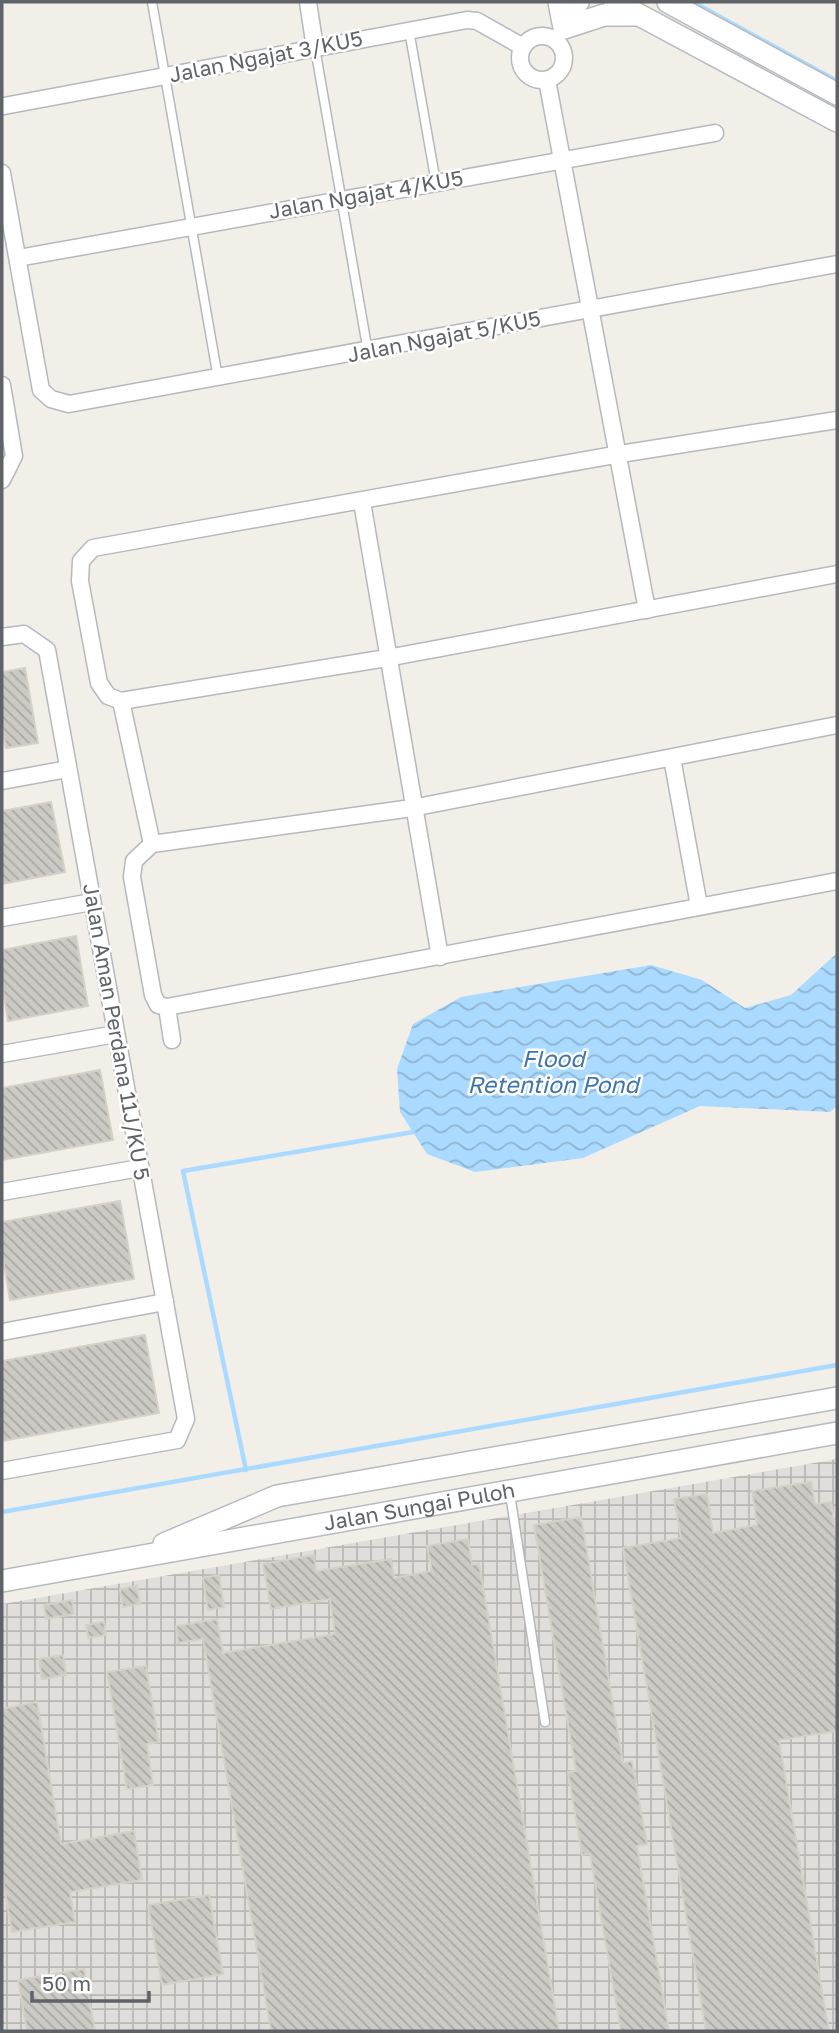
<svg xmlns="http://www.w3.org/2000/svg" width="839" height="2033" viewBox="0 0 839 2033" font-family="'Golos Text',sans-serif">
  <style>
    .industrial { fill: url(#industrial-grid) }
    .water { fill: url(#water-waves) }
    .lines { fill: none; stroke-linecap: round; stroke-linejoin: round }
    .stream { stroke: #aadaff; stroke-width: 4.5 }
    .building { fill: url(#building-back-hatch); stroke: #d6d1c6; stroke-width: 2 }
    .lane-casing { stroke: #b5b8bc; stroke-width: 11 }
    .street-casing { stroke: #b5b8bc; stroke-width: 19 }
    .secondary-casing { stroke: #b6babf; stroke-width: 24 }
    .lane { stroke: #fff; stroke-width: 8 }
    .street { stroke: #fff; stroke-width: 16 }
    .secondary { stroke: #fff; stroke-width: 21 }
    .labels { text-anchor: middle; stroke-width: 5; stroke-linejoin: round; paint-order: stroke }
    .street-label { font-size: 21px; fill: #5f6368; stroke: #fff }
    .water-label { font-size: 23px; font-style: italic; fill: #4174aa; stroke: #fff }
  </style>
  <defs>
    <pattern id="industrial-grid" width="8" height="8" patternUnits="userSpaceOnUse" patternTransform="scale(1.75)"><rect width="8" height="8" fill="#e0deda"/><path d="M0 4h8M4 0v8" fill="none" stroke="#b9b8b5"/></pattern>
    <pattern id="water-waves" width="16" height="10" patternUnits="userSpaceOnUse" patternTransform="scale(1.75)"><rect width="16" height="10" fill="#aadaff"/><path d="M0 5q4-4 8 0t8 0" fill="none" stroke="#8eb4d2"/></pattern>
    <pattern id="building-back-hatch" width="6" height="6" patternUnits="userSpaceOnUse" patternTransform="scale(1.75)"><rect width="6" height="6" fill="#cccac5"/><path d="M-1 5l2 2M0 0l6 6M5-1l2 2" fill="none" stroke="#a9a8a4"/></pattern>
  </defs>
  <rect width="100%" height="100%" fill="#f1efe8"/>
  <path class="industrial" d="M837 1459V2031H2V1604Z"/>
  <path class="water" d="M837 953V1106L830 1112 700 1106 583 1158 475 1172 427 1154 400 1112 397 1069 413 1024 461 997 651 965 702 980 745 1008 791 995Z"/>
  <g class="lines">
    <g class="stream">
      <path d="M693 2 837 81"/>
      <path d="M246 1470 183 1171 413 1132"/>
      <path d="M2 1512 837 1365"/>
    </g>
  </g>
  <g class="building">
    <path d="M25 668 38 743 6 748 2 724V672Z"/>
    <path d="M51 802 65 872 2 884V811Z"/>
    <path d="M76 936 88 1006 8 1021 2 983V950Z"/>
    <path d="M100 1070 113 1140 2 1160V1088Z"/>
    <path d="M120 1201 134 1279 10 1300 2 1253V1222Z"/>
    <path d="M145 1335 159 1413 2 1441V1361Z"/>
    <path d="M811 1482 815 1504 831 1502 837 1540V1731L779 1740 829 2031H706L623 1548 681 1538 674 1499 707 1494 713 1533 757 1525 752 1491Z"/>
    <path d="M581 1517 623 1763 632 1761 647 1844 637 1846 669 2031H621L590 1854 582 1855 568 1772 576 1771 534 1525Z"/>
    <path d="M468 1539 472 1565 479 1563 559 2031H271L203 1639 178 1643 176 1626 217 1619 223 1653 335 1634 330 1599 271 1609 263 1564 314 1555 316 1571 391 1559 394 1578 432 1571 427 1546Z"/>
    <path d="M219 1575 224 1607 208 1610 203 1578Z"/>
    <path d="M137 1586 140 1604 123 1607 120 1589Z"/>
    <path d="M72 1600 74 1614 46 1619 44 1605Z"/>
    <path d="M104 1622 106 1635 88 1638 86 1625Z"/>
    <path d="M63 1655 66 1675 42 1679 39 1659Z"/>
    <path d="M146 1666 159 1742 147 1744 153 1785 127 1789 107 1672Z"/>
    <path d="M37 1702 61 1844 134 1831 142 1880 70 1892 75 1922 12 1932 2 1875V1709Z"/>
    <path d="M209 1895 223 1974 162 1985 148 1905Z"/>
    <path d="M84 1969 95 2031H27L18 1980Z"/>
  </g>
  <g class="lines">
    <defs>
      <g id="lane">
        <path d="M152 2 218 378"/>
        <path d="M409 30 436 183"/>
        <path d="M315 48 368 352"/>
        <path d="M510 1494 545 1722"/>
      </g>
      <g id="street">
        <path d="M308 2 315 48"/>
        <path d="M563 30 581 2"/>
        <circle cx="542" cy="58" r="22"/>
        <path d="M547 80 647 610"/>
        <path d="M4 106 467 20 477 21 523 47"/>
        <path d="M2 173 41 390 51 399 69 404 837 264"/>
        <path d="M18 258 715 133"/>
        <path d="M2 385 14 456 2 480"/>
        <path d="M837 420 620 454 93 548 81 561 80 581 99 683 108 696 121 701 387 658 837 574"/>
        <path d="M362 502 440 957"/>
        <path d="M2 637 24 634 47 650 186 1419 177 1440 2 1471"/>
        <path d="M121 701 152 844"/>
        <path d="M837 725 412 808 152 844 134 861 132 877 153 995 158 1005 167 1007 837 881"/>
        <path d="M672 758 699 906"/>
        <path d="M2 781 68 769"/>
        <path d="M2 918 92 902"/>
        <path d="M167 1007 172 1040"/>
        <path d="M2 1054 116 1034"/>
        <path d="M2 1192 140 1168"/>
        <path d="M2 1332 165 1302"/>
      </g>
      <g id="secondary">
        <path d="M559 2 564 28 604 15H635"/>
        <path d="M615 2 837 121"/>
        <path d="M668 2 837 94"/>
        <path d="M164 1544 277 1496 837 1398"/>
        <path id="s1" d="M2 1581 837 1433"/>
      </g>
    </defs>
    <use href="#lane" class="lane-casing"/>
    <use href="#street" class="street-casing"/>
    <use href="#secondary" class="secondary-casing"/>
    <use href="#lane" class="lane"/>
    <use href="#street" class="street"/>
    <use href="#secondary" class="secondary"/>
  </g>
  <g class="labels">
    <g class="street-label">
      <text transform="translate(266 57) rotate(-11)" y="7">Jalan Ngajat 3/KU5</text>
      <text transform="translate(366 195) rotate(-10)" y="7">Jalan Ngajat 4/KU5</text>
      <text transform="translate(444 337) rotate(-11)" y="7">Jalan Ngajat 5/KU5</text>
      <text transform="translate(116 1032) rotate(80)" y="7">Jalan Aman Perdana 11J/KU 5</text>
      <text dy="7" stroke="none"><textPath href="#s1" startOffset="424">Jalan Sungai Puloh</textPath></text>
    </g>
    <g class="water-label">
      <text x="553" y="1067">Flood<tspan x="553" dy="26">Retention Pond</tspan></text>
    </g>
  </g>
  <rect width="839" height="2033" fill="none" stroke="#5f6368" stroke-width="7"/>
  <path d="M32 1991v10h117v-10" fill="none" stroke="#5f6368" stroke-width="3.5"/>
  <text x="42" y="1991" font-size="21" fill="#5f6368" stroke="#ffffff" stroke-width="5" paint-order="stroke">50 m</text>
</svg>
